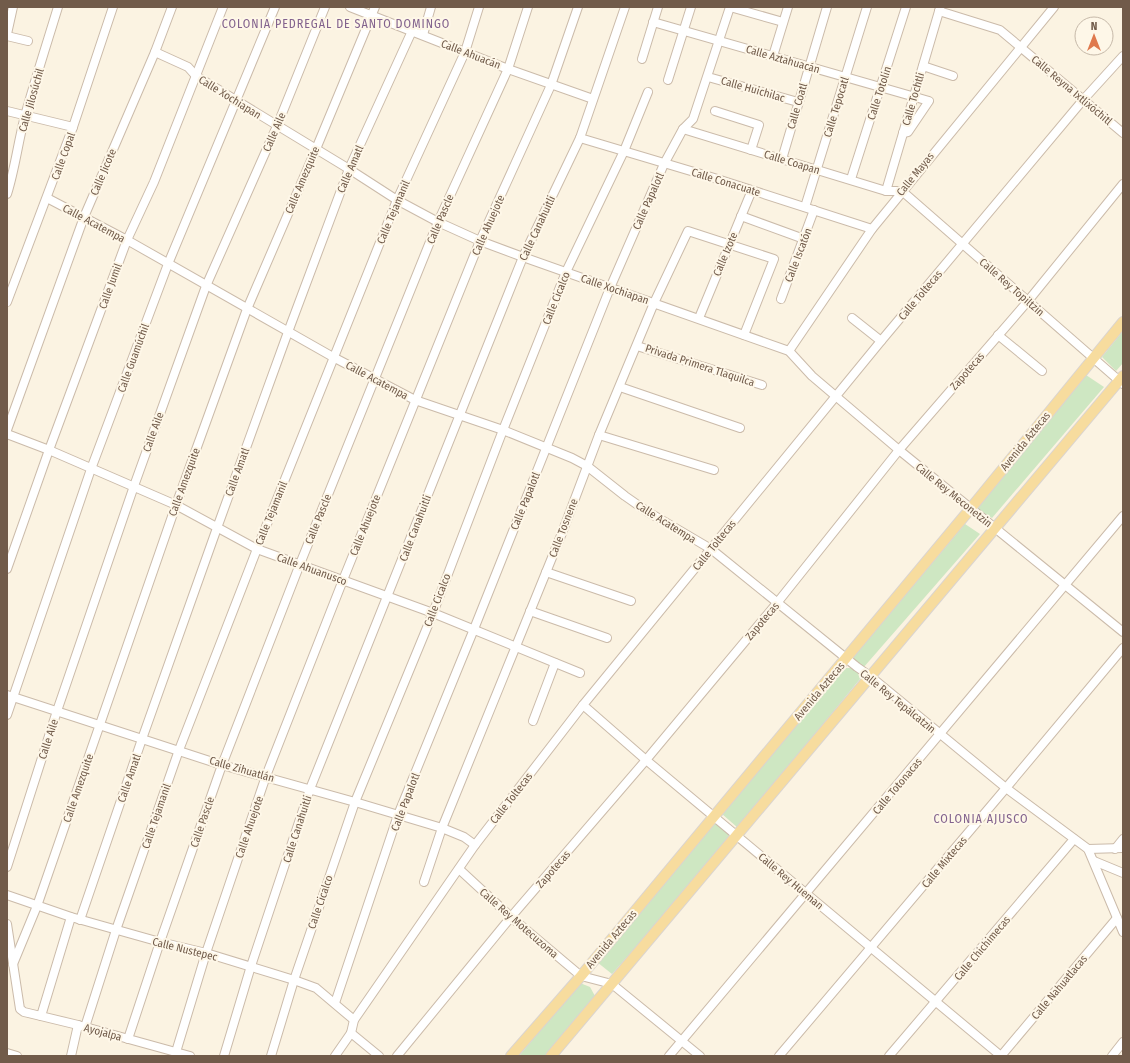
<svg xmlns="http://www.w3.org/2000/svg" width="1130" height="1063" viewBox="0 0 1130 1063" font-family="'Fira Sans Condensed',sans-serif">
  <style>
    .green { fill: #cee7c2 }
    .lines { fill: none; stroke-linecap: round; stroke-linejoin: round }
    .minor-casing { stroke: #cbbbaa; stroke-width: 10 }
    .major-casing { stroke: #dad4d0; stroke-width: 12 }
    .minor { stroke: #fff; stroke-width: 8 }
    .major { stroke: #f7dc9e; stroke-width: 10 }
    .labels { text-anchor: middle; stroke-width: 4; stroke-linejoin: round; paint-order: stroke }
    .street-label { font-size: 11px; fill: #715b4a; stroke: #fef7e8 }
    .neighbourhood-label { font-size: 12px; letter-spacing: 1px; fill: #82628d; stroke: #fef7e8 }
  </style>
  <rect width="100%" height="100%" fill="#fbf3e2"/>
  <g class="green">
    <path d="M1123 331V363L1116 371 1102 357Z"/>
    <path d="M1086 375 1104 387 992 518 977 509Z"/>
    <path d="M965 524 980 534 863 668 850 661Z"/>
    <path d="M845 668H856L860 679 738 828 722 814Z"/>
    <path d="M716 821 733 836 612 974 597 962Z"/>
    <path d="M580 983 590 987 595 996 545 1056H519Z"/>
  </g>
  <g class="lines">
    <defs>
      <g id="minor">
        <path d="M350 7 508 69 593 99"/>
        <path d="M730 7 783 22"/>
        <path d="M939 11 1000 30 1123 133"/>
        <path d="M653 22 929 101 908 132 903 133"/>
        <path d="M7 34 13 7"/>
        <path d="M423 35 431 7"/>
        <path d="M7 36 28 41"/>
        <path d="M155 52 188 67 196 76 349 169 397 200 438 222 480 241 523 257 789 351 812 376 899 450 1123 632"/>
        <path d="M773 56 788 7"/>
        <path d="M642 59 658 7"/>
        <path d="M923 66 953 76"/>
        <path d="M708 77 798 102"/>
        <path d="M668 80 691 7"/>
        <path d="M7 111 73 127"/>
        <path d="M715 111 759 125 751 150"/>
        <path d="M683 129 886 191H902L1123 384"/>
        <path d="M580 138 711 177 872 229"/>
        <path d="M782 159 827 7"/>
        <path d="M851 179 906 7"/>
        <path d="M886 191 940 8"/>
        <path d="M7 194C15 169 18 142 25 116 35 80 47 43 58 7"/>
        <path d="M47 198 127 240 333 357 415 400 503 430 572 458 587 466 625 496 648 512 711 549 857 667 870 676 1006 788 1088 849 1123 932"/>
        <path d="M805 207 867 7"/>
        <path d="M741 216 804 239"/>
        <path d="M781 299 814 210"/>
        <path d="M7 302 73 127 113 7"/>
        <path d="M699 318 752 190"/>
        <path d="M852 318 881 341"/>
        <path d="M998 335 1042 371"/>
        <path d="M637 346 762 385"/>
        <path d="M789 351 872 229 1054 7"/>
        <path d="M620 387 740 428"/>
        <path d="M7 430 84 217 155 52 172 7"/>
        <path d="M7 434 49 450 176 505 257 549 433 613 580 673"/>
        <path d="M599 435 714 470"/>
        <path d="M7 569 49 450 127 240 154 182 223 7"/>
        <path d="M546 572 631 601"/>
        <path d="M530 611 607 638"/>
        <path d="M7 695 222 765 355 802 442 828 464 837 475 845"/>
        <path d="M583 705 646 760 1001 1056"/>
        <path d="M7 715 91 469 168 264 275 7"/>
        <path d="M533 721 555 663"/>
        <path d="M1088 849 1123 848"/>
        <path d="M1115 849 1123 839"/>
        <path d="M1094 861 1123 873"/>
        <path d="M7 867 57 711 134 486 206 286 277 126 325 7"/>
        <path d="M459 869 511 917 581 976 612 984 700 1056"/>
        <path d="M424 882 442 828 562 533 599 435 654 303 688 231 774 259 744 335"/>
        <path d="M7 895 71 917 160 942 206 953 294 980 316 988 354 1020"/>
        <path d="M80 920 142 739 217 528 288 332 349 169 412 31"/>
        <path d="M7 924 20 1009 24 1012 78 1025 190 1056"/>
        <path d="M13 964 37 906 176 505 247 309 316 149 375 7"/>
        <path d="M335 1003 398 815 474 629 610 288 664 164 683 129 693 119 730 7"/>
        <path d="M41 1016 71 917"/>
        <path d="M85 1027 116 930 179 750 257 549 397 200 465 52 479 7"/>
        <path d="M351 1033 379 1056"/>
        <path d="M128 1039 160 942 222 765 300 564 438 222 508 69 528 7"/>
        <path d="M176 1052 206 953 266 776 343 580 480 241 551 85 578 7"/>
        <path d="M7 1053 17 1056"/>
        <path d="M71 1056 78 1025"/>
        <path d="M224 1056 251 966 310 789 523 257 580 138 625 7"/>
        <path d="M271 1056 294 980 355 802 433 613 503 430 566 272 624 151 648 92"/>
        <path d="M335 1056 351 1033 354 1020 475 845 583 705 881 341 1083 100 1123 56"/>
        <path d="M397 1056 511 917 646 760 777 603 899 450 1028 301 1123 184"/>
        <path d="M669 1056 1123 516"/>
        <path d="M779 1056 1006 788 1123 648"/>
        <path d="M889 1056 1074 839"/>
        <path d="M1001 1056 1117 918"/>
        <path d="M1112 1056 1123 1042"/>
      </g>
      <g id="major">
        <path d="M511 1056 581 976 971 508 1123 322"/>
        <path d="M551 1056 1123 376"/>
      </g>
    </defs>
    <use href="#minor" class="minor-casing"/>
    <use href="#major" class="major-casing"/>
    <use href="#minor" class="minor"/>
    <use href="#major" class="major"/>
  </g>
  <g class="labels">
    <g class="street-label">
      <text transform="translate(471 54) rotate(21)" y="4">Calle Ahuacán</text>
      <text transform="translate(783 59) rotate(16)" y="4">Calle Aztahuacán</text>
      <text transform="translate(753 89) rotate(16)" y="4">Calle Huichilac</text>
      <text transform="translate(1072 90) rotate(40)" y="4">Calle Reyna Ixtlixóchitl</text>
      <text transform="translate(879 93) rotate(-72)" y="4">Calle Totolin</text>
      <text transform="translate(230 97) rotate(32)" y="4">Calle Xochiapan</text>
      <text transform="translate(913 99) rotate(-74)" y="4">Calle Tochtli</text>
      <text transform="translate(31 100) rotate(-74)" y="4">Calle Jilosúchil</text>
      <text transform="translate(797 106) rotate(-74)" y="4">Calle Coatl</text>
      <text transform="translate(836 107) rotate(-73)" y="4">Calle Tepocatl</text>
      <text transform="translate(274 132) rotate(-67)" y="4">Calle Aile</text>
      <text transform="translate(63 156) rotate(-70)" y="4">Calle Copal</text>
      <text transform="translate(792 162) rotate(17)" y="4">Calle Coapan</text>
      <text transform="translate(350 169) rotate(-67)" y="4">Calle Amatl</text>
      <text transform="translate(103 172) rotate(-67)" y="4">Calle Jicote</text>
      <text transform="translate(915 174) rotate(-51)" y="4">Calle Mayas</text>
      <text transform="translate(302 180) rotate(-67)" y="4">Calle Amezquite</text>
      <text transform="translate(726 182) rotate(17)" y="4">Calle Conacuate</text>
      <text transform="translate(648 201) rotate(-66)" y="4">Calle Papalotl</text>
      <text transform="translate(393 212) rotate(-67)" y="4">Calle Tejamanil</text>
      <text transform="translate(440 219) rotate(-67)" y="4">Calle Pascle</text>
      <text transform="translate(94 223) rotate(28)" y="4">Calle Acatempa</text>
      <text transform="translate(488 225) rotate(-66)" y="4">Calle Ahuejote</text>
      <text transform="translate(537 228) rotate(-65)" y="4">Calle Canahuitli</text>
      <text transform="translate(725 254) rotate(-67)" y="4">Calle Izote</text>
      <text transform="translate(798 255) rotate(-69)" y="4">Calle Iscatón</text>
      <text transform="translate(110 286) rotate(-70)" y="4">Calle Jumil</text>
      <text transform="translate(1012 287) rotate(41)" y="4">Calle Rey Topiltzin</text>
      <text transform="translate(615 289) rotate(19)" y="4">Calle Xochiapan</text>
      <text transform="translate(920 295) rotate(-50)" y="4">Calle Toltecas</text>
      <text transform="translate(556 298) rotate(-68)" y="4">Calle Cicalco</text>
      <text transform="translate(133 358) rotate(-70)" y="4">Calle Guamúchil</text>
      <text transform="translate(700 365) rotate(18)" y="4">Privada Primera Tlaquilca</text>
      <text transform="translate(967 371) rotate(-49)" y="4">Zapotecas</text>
      <text transform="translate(377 380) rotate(28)" y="4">Calle Acatempa</text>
      <text transform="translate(153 432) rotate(-70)" y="4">Calle Aile</text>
      <text transform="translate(1025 441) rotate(-51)" y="4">Avenida Aztecas</text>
      <text transform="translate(237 472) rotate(-70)" y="4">Calle Amatl</text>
      <text transform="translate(184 482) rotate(-70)" y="4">Calle Amezquite</text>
      <text transform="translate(954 495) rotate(39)" y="4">Calle Rey Meconetzin</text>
      <text transform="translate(525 501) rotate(-68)" y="4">Calle Papalotl</text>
      <text transform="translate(271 513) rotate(-68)" y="4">Calle Tejamanil</text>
      <text transform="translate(318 519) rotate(-68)" y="4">Calle Pascle</text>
      <text transform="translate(666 522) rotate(32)" y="4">Calle Acatempa</text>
      <text transform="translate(365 525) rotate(-68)" y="4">Calle Ahuejote</text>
      <text transform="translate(415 528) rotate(-69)" y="4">Calle Canahuitli</text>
      <text transform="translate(563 528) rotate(-69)" y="4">Calle Tosnene</text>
      <text transform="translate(714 545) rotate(-51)" y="4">Calle Toltecas</text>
      <text transform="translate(312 569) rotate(20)" y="4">Calle Ahuanusco</text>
      <text transform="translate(437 600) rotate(-69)" y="4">Calle Cicalco</text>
      <text transform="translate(762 621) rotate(-50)" y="4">Zapotecas</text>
      <text transform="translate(819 691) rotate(-50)" y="4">Avenida Aztecas</text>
      <text transform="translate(898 701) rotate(39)" y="4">Calle Rey Tepálcatzin</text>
      <text transform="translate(48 739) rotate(-72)" y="4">Calle Aile</text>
      <text transform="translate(242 769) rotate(16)" y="4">Calle Zihuatlán</text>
      <text transform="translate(129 778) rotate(-71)" y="4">Calle Amatl</text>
      <text transform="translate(897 786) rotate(-50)" y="4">Calle Totonacas</text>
      <text transform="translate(78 788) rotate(-71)" y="4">Calle Amezquite</text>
      <text transform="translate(511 798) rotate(-52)" y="4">Calle Toltecas</text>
      <text transform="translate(405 802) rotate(-69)" y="4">Calle Papalotl</text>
      <text transform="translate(156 816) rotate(-71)" y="4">Calle Tejamanil</text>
      <text transform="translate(202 822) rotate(-71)" y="4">Calle Pascle</text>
      <text transform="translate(249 827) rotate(-71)" y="4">Calle Ahuejote</text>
      <text transform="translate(297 829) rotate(-72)" y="4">Calle Canahuitli</text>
      <text transform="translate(944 862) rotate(-50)" y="4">Calle Mixtecas</text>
      <text transform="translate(553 869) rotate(-49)" y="4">Zapotecas</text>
      <text transform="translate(791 881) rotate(40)" y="4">Calle Rey Hueman</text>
      <text transform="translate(320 902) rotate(-71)" y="4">Calle Cicalco</text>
      <text transform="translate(519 923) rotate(41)" y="4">Calle Rey Motecuzoma</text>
      <text transform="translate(611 939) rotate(-50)" y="4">Avenida Aztecas</text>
      <text transform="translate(982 948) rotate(-50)" y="4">Calle Chichimecas</text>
      <text transform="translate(185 949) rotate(14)" y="4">Calle Nustepec</text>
      <text transform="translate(1059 987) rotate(-50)" y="4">Calle Nahuatlacas</text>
      <text transform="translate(103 1032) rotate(15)" y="4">Ayojalpa</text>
    </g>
    <g class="neighbourhood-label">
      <text x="336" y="28">COLONIA PEDREGAL DE SANTO DOMINGO</text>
      <text x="981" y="823">COLONIA AJUSCO</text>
    </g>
  </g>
  <rect width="1130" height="1063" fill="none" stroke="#715b4a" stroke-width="16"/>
  <g transform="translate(1094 36)"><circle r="19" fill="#fef7e8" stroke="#c6b9a9"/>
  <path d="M0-3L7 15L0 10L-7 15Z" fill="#df794d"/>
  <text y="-6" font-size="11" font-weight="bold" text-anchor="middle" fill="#715b4a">N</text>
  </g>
</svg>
